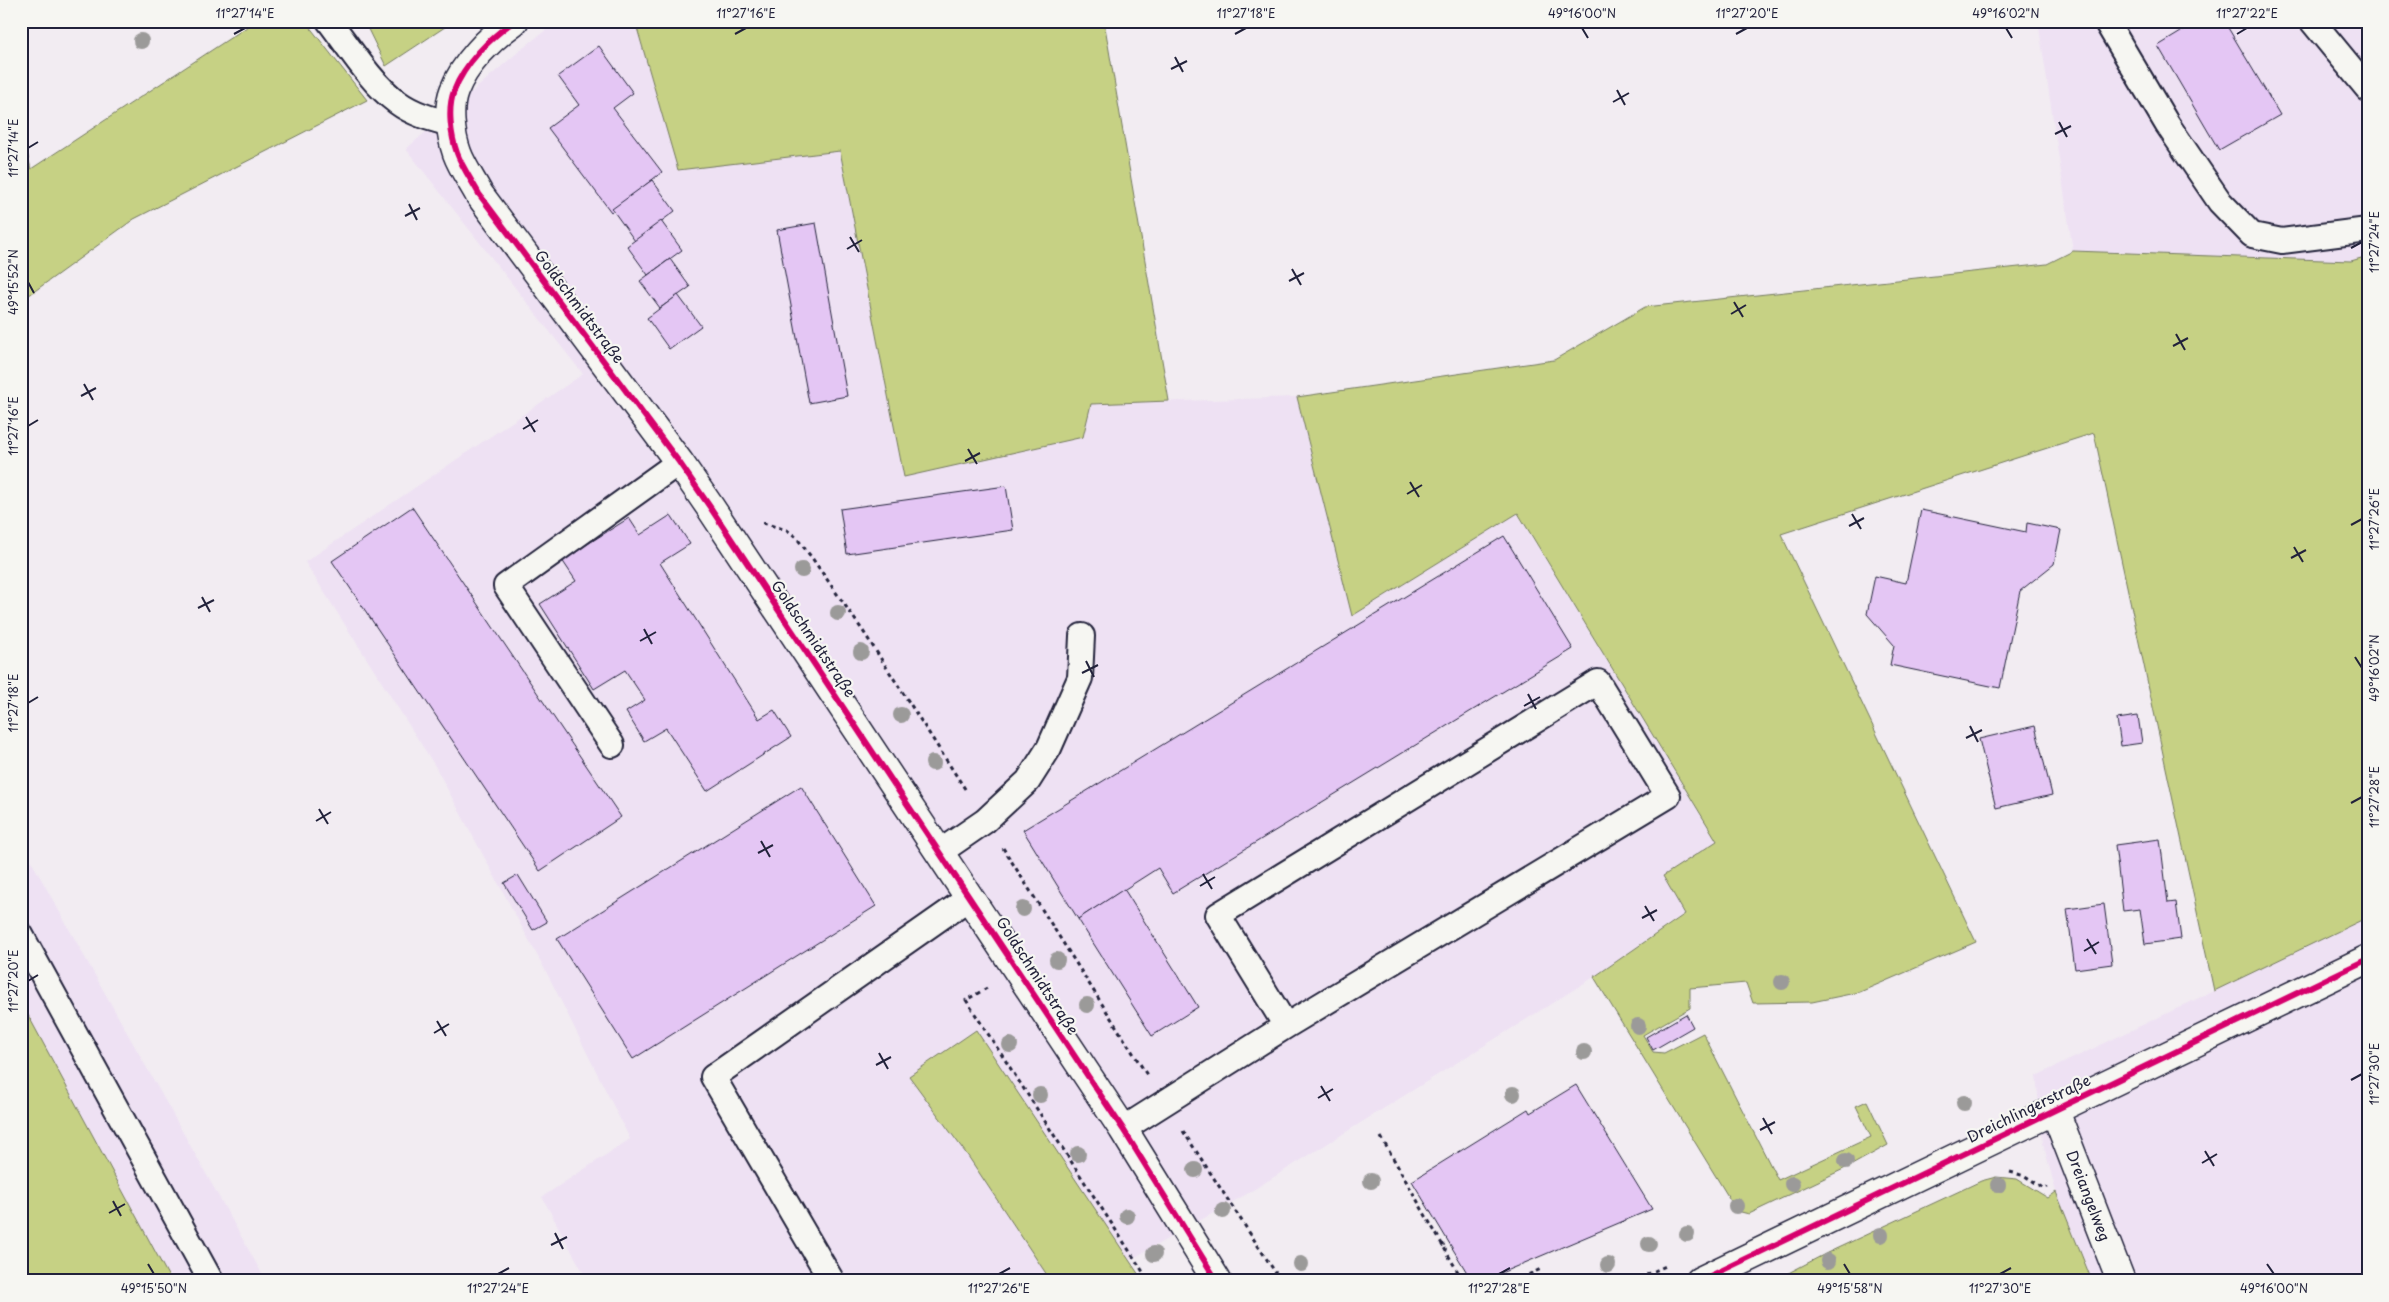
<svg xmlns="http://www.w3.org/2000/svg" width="2389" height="1302" viewBox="0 0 2389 1302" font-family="'Playpen Sans',sans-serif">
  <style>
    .built { fill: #eee1f3 }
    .green { fill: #c6d184; stroke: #747a60 }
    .building { fill: #e4c6f4; stroke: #22223b }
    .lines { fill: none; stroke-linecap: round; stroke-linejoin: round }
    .service-casing { stroke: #22223b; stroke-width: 28 }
    .minor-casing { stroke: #22223b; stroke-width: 31 }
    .tertiary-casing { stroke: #22223b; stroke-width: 31 }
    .path { stroke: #22223b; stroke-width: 3; stroke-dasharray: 4 4; stroke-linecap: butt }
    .service { stroke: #f6f6f2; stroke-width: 24 }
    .minor { stroke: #f6f6f2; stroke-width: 28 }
    .tertiary { stroke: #f6f6f2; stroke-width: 28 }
    .cycleway-casing { stroke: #f6f6f2; stroke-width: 9 }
    .cycleway { stroke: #d6006c; stroke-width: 6 }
    .tree { fill: #9b9a99 }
    .ticks { fill: none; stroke: #22223b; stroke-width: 2 }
    .labels { text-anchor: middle; stroke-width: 4.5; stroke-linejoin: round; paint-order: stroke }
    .street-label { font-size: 15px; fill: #22223b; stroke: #f6f6f2 }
    .neatline { fill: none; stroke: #22223b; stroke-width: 2 }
    .ticks-label { font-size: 12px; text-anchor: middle; fill: #22223b }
  </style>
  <rect width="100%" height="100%" fill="#f2ecf2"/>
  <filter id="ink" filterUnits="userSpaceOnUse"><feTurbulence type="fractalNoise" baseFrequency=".02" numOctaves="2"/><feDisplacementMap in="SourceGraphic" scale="10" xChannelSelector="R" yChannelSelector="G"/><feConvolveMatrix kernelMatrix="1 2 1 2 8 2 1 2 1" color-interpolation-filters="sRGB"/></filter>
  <g filter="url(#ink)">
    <g class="built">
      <path d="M557 21H635L678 169 840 151 904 477 1090 404 1297 397 1353 616 1517 513 1717 842 1664 876 1685 913 1594 977 1245 1195 1130 1260 1143 1281H588L542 1197 630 1139 550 979 435 766 305 562 583 374 406 149 518 52Z"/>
      <path d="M2038 21H2368V256L2352 261 2073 251Z"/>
      <path d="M21 843 266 1281H21Z"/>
      <path d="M2368 917V1281H2092L2056 1192 2043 1143 2036 1076Z"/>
    </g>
    <g class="green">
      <path d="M256 21H305L367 100 134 219 21 301V127L31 169Z"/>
      <path d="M364 21H454L386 66Z"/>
      <path d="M635 21H1104L1169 401 1091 404 1083 437 904 477 840 151 678 170Z"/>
      <path d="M2073 251 2351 261 2368 256V917L2214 991 2094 433 1781 534 1976 942 1860 992 1812 1002 1753 1003 1746 983 1690 988V1008L1643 1035 1653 1052 1664 1053 1703 1033 1778 1180 1871 1137 1856 1106 1867 1101 1888 1145 1850 1166 1749 1214 1737 1211 1594 977 1685 914 1663 876 1717 841 1518 513 1352 616 1297 397 1554 360 1645 307 2047 264Z"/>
      <path d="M21 1004 28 1015 171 1281H21Z"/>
      <path d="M976 1030 1129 1260 1143 1281H1051L968 1156 909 1076Z"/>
      <path d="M1996 1177 2017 1179 2048 1198 2056 1192 2092 1281H1773L1827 1253 1981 1181Z"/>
    </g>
    <g class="building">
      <path d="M2199 21H2224L2280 115 2219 150 2158 46Z"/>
      <path d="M599 46 633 93 613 108 662 172 611 212 548 128 579 105 558 76Z"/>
      <path d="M652 180 675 211 635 241 612 209Z"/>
      <path d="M661 221 682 250 648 275 627 246Z"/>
      <path d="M816 223 847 396 809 403 777 230Z"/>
      <path d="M670 259 690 287 660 308 640 281Z"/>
      <path d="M678 295 701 326 669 349 647 318Z"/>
      <path d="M1006 486 1013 530 847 554 840 509Z"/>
      <path d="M412 507 621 817 540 871 332 561Z"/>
      <path d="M1921 510 2026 532 2027 523 2061 530 2054 564 2020 591 2000 688 1890 665 1894 645 1867 614 1875 576 1906 583Z"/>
      <path d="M671 515 690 544 660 563 759 719 774 710 791 737 707 791 666 728 644 741 626 712 645 700 625 670 594 689 540 604 576 581 562 560 629 518 640 535Z"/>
      <path d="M1504 536 1573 649 1173 893 1158 868 1078 919 1023 830Z"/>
      <path d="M2138 716 2142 743 2121 746 2117 719Z"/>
      <path d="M2035 726 2052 795 1996 808 1979 739Z"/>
      <path d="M801 786 876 906 633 1059 557 939Z"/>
      <path d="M2160 839 2168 903 2176 902 2181 939 2145 944 2140 909 2123 911 2115 845Z"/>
      <path d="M518 875 547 922 533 930 504 883Z"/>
      <path d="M1124 889 1198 1007 1152 1036 1078 919Z"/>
      <path d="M2104 904 2112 964 2075 969 2067 909Z"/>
      <path d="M1686 1014 1693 1027 1653 1050 1646 1037Z"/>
      <path d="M1576 1085 1652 1209 1482 1281H1472L1412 1181 1528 1109 1530 1113Z"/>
    </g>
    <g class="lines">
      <defs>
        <g id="service">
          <path d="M329 21C349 47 371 83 397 102 413 114 432 119 451 124"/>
          <path d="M2106 21 2167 124 2220 202 2252 235 2282 241 2368 230"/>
          <path d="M2312 21 2368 89"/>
          <path d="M612 745 506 586 679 462"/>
          <path d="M940 852 985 821 1028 781 1049 748 1080 678 1082 636"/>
          <path d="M21 935 211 1281"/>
          <path d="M1123 1129 1286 1026 1668 796 1598 682 1218 915 1286 1026"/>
          <path d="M832 1281 713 1077 970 897"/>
        </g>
        <g id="minor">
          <path d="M514 21C490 38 464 64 454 91 447 109 451 136 457 153 462 167 472 181 479 194L679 462 710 507 1123 1129 1217 1281"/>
          <path d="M2055 1111 2121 1281"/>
        </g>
        <path id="tertiary" d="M1700 1281 2368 959"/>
      </defs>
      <use href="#service" class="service-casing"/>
      <use href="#minor" class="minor-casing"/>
      <use href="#tertiary" class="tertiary-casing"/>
      <g class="path">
        <path d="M763 523 787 530 796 537 812 558 863 631 967 792"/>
        <path d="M1003 848 1147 1075"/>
        <path d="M987 988 966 1000 1149 1281"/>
        <path d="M1183 1131 1281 1281"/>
        <path d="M1381 1137 1463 1281"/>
        <path d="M2010 1172 2025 1176 2044 1188 2047 1187"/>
        <path d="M1441 1246 1448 1242"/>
        <path d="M1514 1281 1541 1269"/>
        <path d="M1632 1281 1668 1265"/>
      </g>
      <use href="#service" class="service"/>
      <use href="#minor" class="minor"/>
      <use href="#tertiary" class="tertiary"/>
      <defs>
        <g id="cycleway">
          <path d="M514 21C490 38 464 64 454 91 447 109 451 136 457 153 462 167 472 181 479 194L679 462 710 507 1123 1129 1217 1281"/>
          <path d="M1700 1281 2368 959"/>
        </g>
      </defs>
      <use href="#cycleway" class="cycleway-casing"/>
      <use href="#cycleway" class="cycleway"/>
    </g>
    <g class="tree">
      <circle cx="141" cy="41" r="8"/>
      <circle cx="802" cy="570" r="8"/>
      <circle cx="838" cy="613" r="8"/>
      <circle cx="861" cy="652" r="8"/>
      <circle cx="901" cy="715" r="8"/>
      <circle cx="933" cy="763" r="8"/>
      <circle cx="1023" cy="909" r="8"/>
      <circle cx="1057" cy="960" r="8"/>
      <circle cx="1782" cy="982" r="8"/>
      <circle cx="1087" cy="1005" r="8"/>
      <circle cx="1638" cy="1026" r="8"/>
      <circle cx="1010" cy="1045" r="8"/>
      <circle cx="1584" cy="1052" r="8"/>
      <circle cx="1513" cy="1094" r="8"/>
      <circle cx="1040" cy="1095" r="8"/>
      <circle cx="1964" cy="1103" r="8"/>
      <circle cx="1078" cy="1154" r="8"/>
      <circle cx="1846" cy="1161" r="8"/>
      <circle cx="1195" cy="1170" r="8"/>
      <circle cx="1371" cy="1181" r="8"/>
      <circle cx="1792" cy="1184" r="8"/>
      <circle cx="1998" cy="1185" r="8"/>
      <circle cx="1736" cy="1206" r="8"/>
      <circle cx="1223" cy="1211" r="8"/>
      <circle cx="1127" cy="1216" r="8"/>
      <circle cx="1687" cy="1234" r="8"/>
      <circle cx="1881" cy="1235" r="8"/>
      <circle cx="1649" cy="1244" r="8"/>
      <circle cx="1154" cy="1254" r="8"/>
      <circle cx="1828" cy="1261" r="8"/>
      <circle cx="1301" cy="1264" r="8"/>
      <circle cx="1608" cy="1265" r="8"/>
    </g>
  </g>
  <path class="ticks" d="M1582 28 1588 38M2006 28 2012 38M234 34 245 28M735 34 746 28M1235 34 1246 28M1736 34 1747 28M2237 34 2247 28M1175 57 1183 72M1171 69 1187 61M1617 90 1625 105M1613 102 1629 93M2059 122 2067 137M2055 134 2071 126M28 148 38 142M409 204 417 220M405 216 420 208M850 237 859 252M2351 248 2362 242M847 249 862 240M1292 269 1301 285M1289 281 1304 273M28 282 34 293M1734 302 1743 317M1731 314 1746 305M2176 334 2185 350M2173 346 2188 338M84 384 93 400M81 396 96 388M526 417 535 432M28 426 38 420M523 429 538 420M968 449 977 464M965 461 980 453M1410 482 1419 497M1407 494 1422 485M1852 514 1861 529M2351 525 2362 519M1849 526 1864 518M2294 547 2303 562M2291 558 2306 550M202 597 210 612M198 608 214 600M644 629 652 644M640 641 656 632M2355 657 2362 668M1086 661 1094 677M1082 673 1098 665M1528 694 1536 709M28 703 38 697M1524 706 1540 697M1970 726 1978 742M1966 738 1982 730M2351 803 2362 797M319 809 328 824M316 821 331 812M761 841 770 857M758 853 773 845M1203 874 1212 889M1200 886 1215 877M1645 906 1654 921M1642 918 1657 910M2087 939 2096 954M2084 951 2099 942M28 981 38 975M437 1021 446 1036M434 1033 449 1024M879 1053 888 1069M876 1065 891 1057M2351 1080 2362 1074M1321 1086 1330 1101M1318 1098 1333 1089M1763 1118 1772 1134M1760 1130 1775 1122M2205 1151 2214 1166M2202 1163 2217 1154M113 1201 121 1216M109 1213 125 1204M555 1233 563 1249M551 1245 567 1237M148 1264 154 1274M1844 1264 1850 1274M2267 1264 2274 1274M498 1274 509 1268M999 1274 1010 1268M1499 1274 1510 1268M2000 1274 2011 1268"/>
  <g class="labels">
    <g class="street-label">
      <text transform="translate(579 307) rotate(53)" y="5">Goldschmidtstraße</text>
      <text transform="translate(813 639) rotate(56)" y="5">Goldschmidtstraße</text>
      <text transform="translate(1037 976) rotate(57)" y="5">Goldschmidtstraße</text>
      <text transform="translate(2029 1109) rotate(-26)" y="5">Dreichlingerstraße</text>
      <text transform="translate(2088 1196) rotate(69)" y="5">Dreiangelweg</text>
    </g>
  </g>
  <rect width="2389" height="1302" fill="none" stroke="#f6f6f2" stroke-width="55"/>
  <rect x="28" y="28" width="2334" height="1246" class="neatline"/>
  <g class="ticks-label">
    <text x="245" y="18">11°27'14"E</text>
    <text x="746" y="18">11°27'16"E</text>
    <text x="1246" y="18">11°27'18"E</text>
    <text x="1582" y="18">49°16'00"N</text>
    <text x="1747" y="18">11°27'20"E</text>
    <text x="2006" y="18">49°16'02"N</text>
    <text x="2247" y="18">11°27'22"E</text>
    <text transform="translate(14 148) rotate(-90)" y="4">11°27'14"E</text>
    <text transform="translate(2375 242) rotate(-90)" y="4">11°27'24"E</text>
    <text transform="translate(14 282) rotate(-90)" y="4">49°15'52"N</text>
    <text transform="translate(14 426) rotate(-90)" y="4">11°27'16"E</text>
    <text transform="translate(2375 519) rotate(-90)" y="4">11°27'26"E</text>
    <text transform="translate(2375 668) rotate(-90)" y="4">49°16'02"N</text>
    <text transform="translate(14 703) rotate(-90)" y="4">11°27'18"E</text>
    <text transform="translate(2375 797) rotate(-90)" y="4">11°27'28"E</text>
    <text transform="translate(14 981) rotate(-90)" y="4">11°27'20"E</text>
    <text transform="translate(2375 1074) rotate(-90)" y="4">11°27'30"E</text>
    <text x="154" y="1293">49°15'50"N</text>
    <text x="498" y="1293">11°27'24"E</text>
    <text x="999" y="1293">11°27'26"E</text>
    <text x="1499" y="1293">11°27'28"E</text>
    <text x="1850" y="1293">49°15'58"N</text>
    <text x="2000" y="1293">11°27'30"E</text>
    <text x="2274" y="1293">49°16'00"N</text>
  </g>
</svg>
